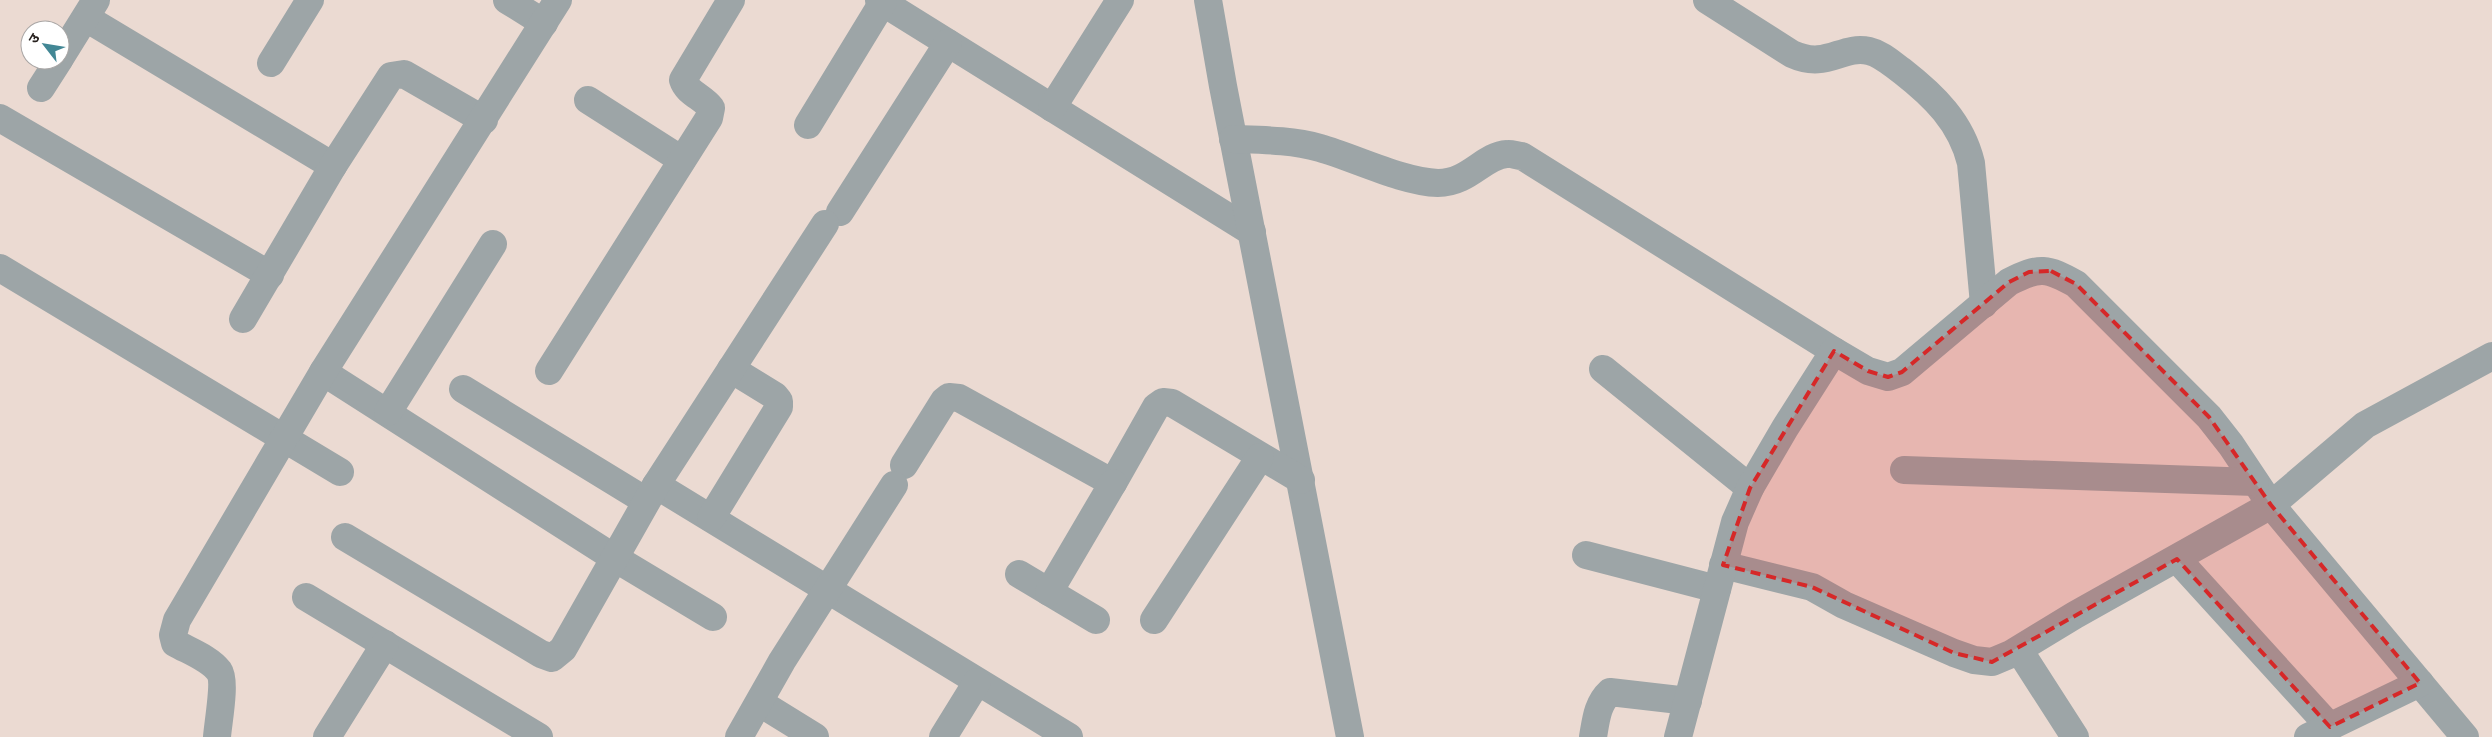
<svg xmlns="http://www.w3.org/2000/svg" width="2492" height="737" viewBox="0 0 2492 737" font-family="'IBM Plex Sans','Noto Sans Devanagari',sans-serif">
  <style>
    .lines { fill: none; stroke-linecap: round; stroke-linejoin: round }
    .minor { stroke: #9da5a7; stroke-width: 28 }
    .marked { fill: #d62828; fill-opacity: 0.2; stroke: #d62828; stroke-width: 4; stroke-dasharray: 10 6; stroke-linejoin: round }
  </style>
  <rect width="100%" height="100%" fill="#ebdad2"/>
  <g class="lines">
    <g class="minor">
      <path d="M507 0 544 23"/>
      <path d="M879 0 1252 232"/>
      <path d="M1208 0 1223 86 1350 737"/>
      <path d="M1707 0 1792 54C1827 70 1841 45 1869 51 1882 54 1892 64 1902 71 1934 96 1961 122 1971 163L1984 304"/>
      <path d="M86 18 333 166"/>
      <path d="M60 58 96 0"/>
      <path d="M271 63 310 0"/>
      <path d="M41 88 59 60"/>
      <path d="M588 100 682 160"/>
      <path d="M1052 108 1120 0"/>
      <path d="M0 118 270 275"/>
      <path d="M808 125 883 2"/>
      <path d="M1233 139C1263 140 1292 140 1320 148 1355 158 1403 182 1438 183 1469 183 1484 155 1507 154 1511 153 1517 156 1522 156L1834 351 1868 371 1888 377 1902 372 2009 282C2040 266 2047 268 2076 284L2209 417 2231 445 2271 505 2465 737"/>
      <path d="M840 212 948 43"/>
      <path d="M0 268 340 472"/>
      <path d="M243 319 333 166 391 76 404 74 484 120"/>
      <path d="M1603 369 1750 488"/>
      <path d="M549 371 709 118 711 108C703 97 687 93 683 80L731 0"/>
      <path d="M323 372 613 557 713 617"/>
      <path d="M463 389 646 501"/>
      <path d="M388 412 493 244"/>
      <path d="M904 465 944 401 949 397 959 398 1113 483 1156 407 1163 402 1172 403 1301 480"/>
      <path d="M1904 470 2255 482"/>
      <path d="M656 485 1069 737"/>
      <path d="M711 518 779 407V401L775 396 731 369"/>
      <path d="M345 537 541 654 552 658 563 649 656 485 825 224"/>
      <path d="M1586 555 1717 589"/>
      <path d="M2177 559 2330 727"/>
      <path d="M1723 565 1812 587 1844 605 1954 653 1974 660 1992 662 2011 654 2075 615 2271 505 2365 425 2492 356"/>
      <path d="M1019 574 1096 620"/>
      <path d="M1049 592 1113 483"/>
      <path d="M306 597 539 737"/>
      <path d="M1154 620 1260 457"/>
      <path d="M2019 650 2075 737"/>
      <path d="M760 703 815 737"/>
      <path d="M217 737C218 723 226 681 219 671 209 658 189 651 175 643L173 635 177 620 323 372 558 0"/>
      <path d="M327 737 385 644"/>
      <path d="M739 737 782 661 894 485"/>
      <path d="M943 737 977 682"/>
      <path d="M1593 737C1596 720 1597 704 1610 692L1688 701"/>
      <path d="M1678 737 1735 522 1750 488 1785 428 1834 351"/>
      <path d="M2308 737 2420 683"/>
    </g>
  </g>
  <path class="marked" d="M2051 271 2076 284 2209 417 2271 505 2420 683 2330 727 2177 559 1992 662 1954 653 1812 587 1723 565 1750 488 1834 351 1868 371 1888 377 1902 372 2009 282 2029 272Z"/>
  <g transform="translate(45 45) rotate(301)"><circle r="24" fill="#ffffff" stroke="#a9a6a5"/>
  <path d="M0-4L9 19L0 12L-9 19Z" fill="#428795"/>
  <text y="-8" font-size="14" font-weight="bold" text-anchor="middle" fill="#27211e">उ</text>
  </g>
</svg>
